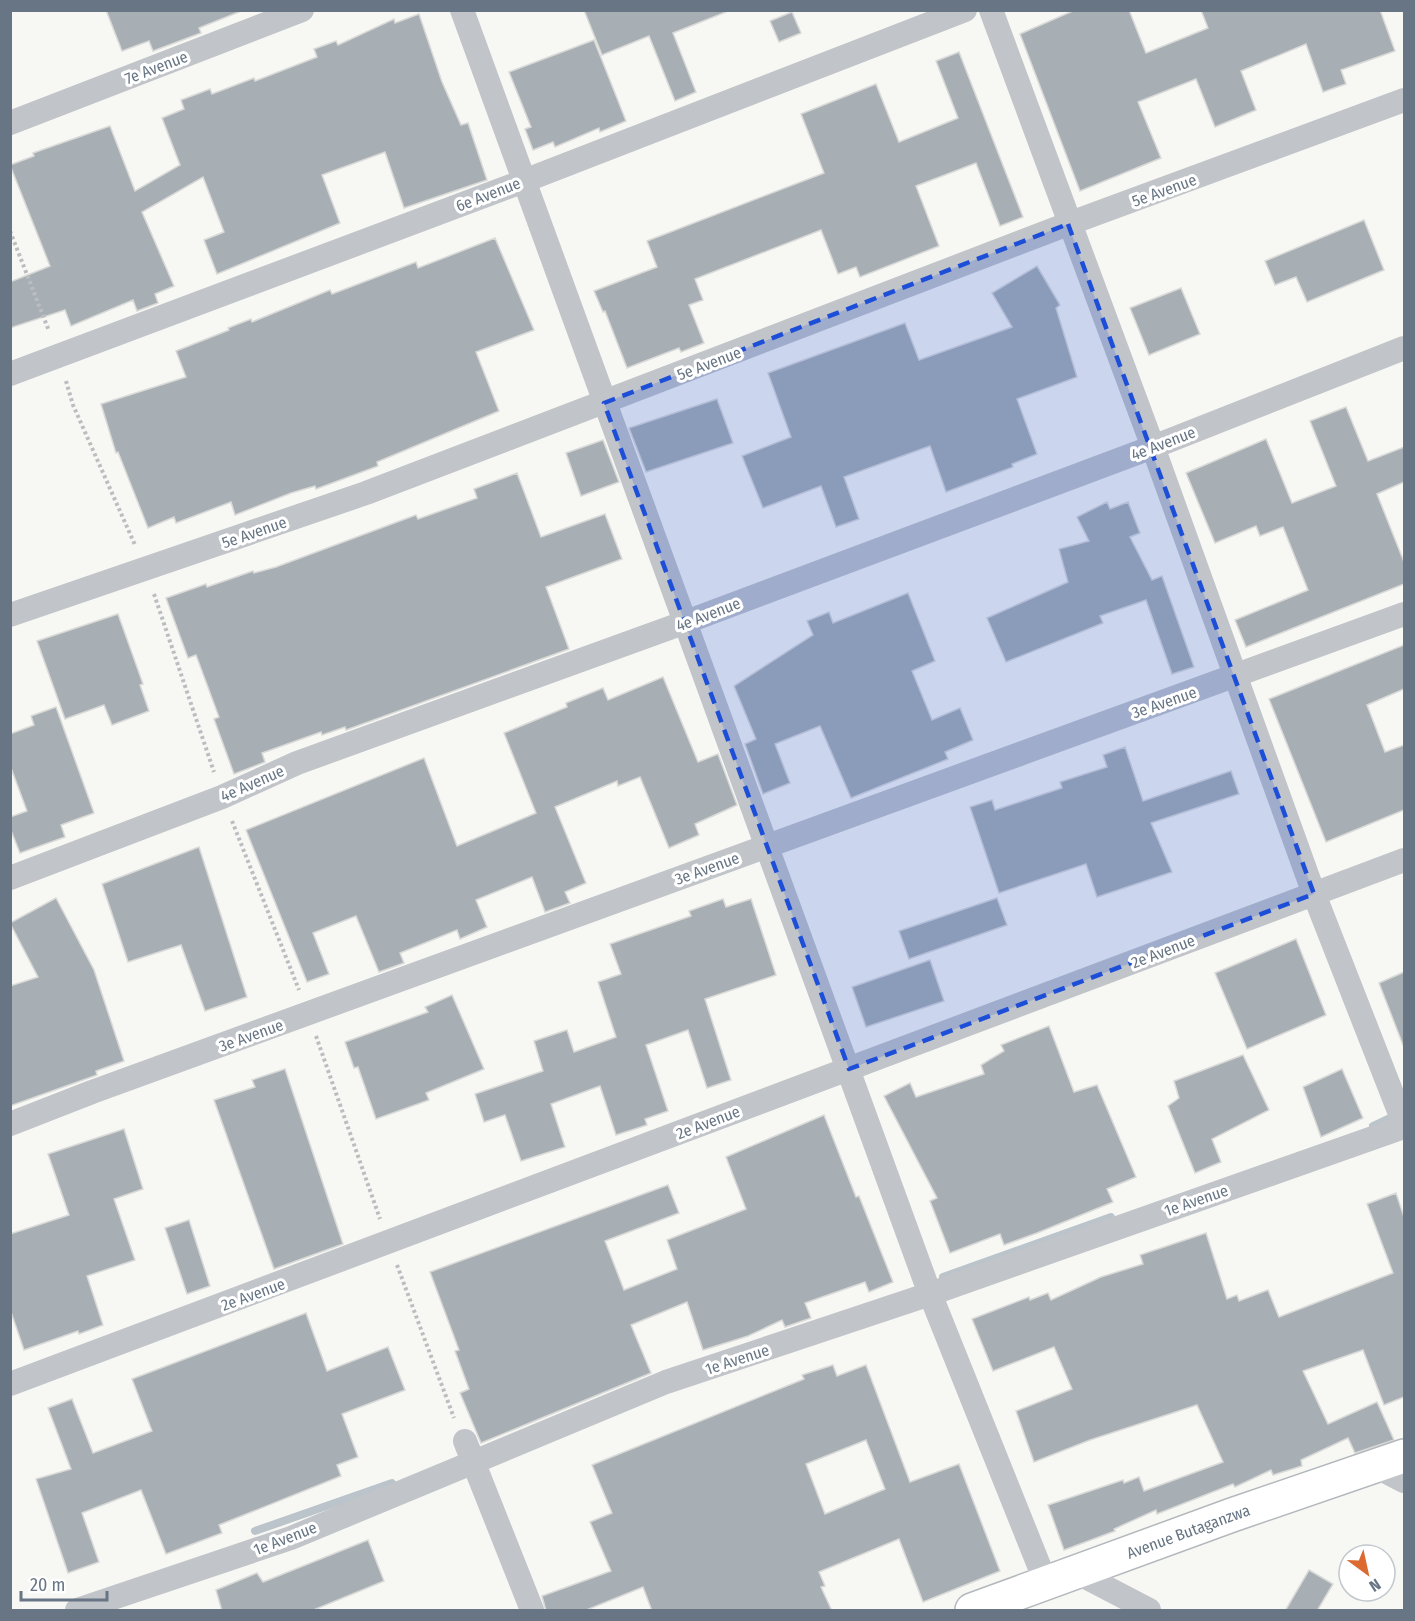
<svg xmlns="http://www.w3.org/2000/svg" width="1415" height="1621" viewBox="0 0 1415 1621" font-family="'Fira Sans Condensed',sans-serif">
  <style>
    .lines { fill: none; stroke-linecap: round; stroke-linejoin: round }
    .stream { stroke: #bbc4ca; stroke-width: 8 }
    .building { fill: #a7afb5; stroke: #d9d9d7; stroke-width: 1.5; fill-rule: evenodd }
    .secondary-casing { stroke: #b3b8bd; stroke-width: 36 }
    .path { stroke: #bbbdc0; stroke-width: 4; stroke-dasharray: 3 3; stroke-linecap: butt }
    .street { stroke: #c1c4c8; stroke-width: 24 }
    .secondary { stroke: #fff; stroke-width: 33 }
    .marked { fill: #1d4ed8; fill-opacity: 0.2; stroke: #1d4ed8; stroke-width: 4.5; stroke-dasharray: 12 8; stroke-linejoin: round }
    .labels { text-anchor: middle; stroke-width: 6; stroke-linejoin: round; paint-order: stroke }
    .street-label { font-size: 16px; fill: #677584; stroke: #fff }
  </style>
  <rect width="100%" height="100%" fill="#f7f7f4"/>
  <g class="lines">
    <g class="stream">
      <path d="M1373 1126 1394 1116"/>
      <path d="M943 1277 1111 1217"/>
      <path d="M255 1531 392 1483"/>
    </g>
  </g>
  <g class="building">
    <path d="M106 10H239V12L199 28 201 33 153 51 149 41 122 51Z"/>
    <path d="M584 10H726V12L673 33 696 92 675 101 649 36 602 55Z"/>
    <path d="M1075 10H1129L1146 53 1208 28 1201 10H1380L1395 51 1341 70 1346 84 1323 92 1306 44 1241 71 1256 110 1215 127 1196 79 1138 102 1161 158 1080 191 1020 34Z"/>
    <path d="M792 12 801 33 779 42 770 21Z"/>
    <path d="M419 14 442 82 461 125 468 123 487 180 404 208 385 152 322 175 340 223 217 274 204 240 224 232 203 177 142 212 174 286 155 294 158 303 137 311 133 300 71 326 65 310 10 328V282L50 266 10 165 34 156 33 153 110 126 135 191 180 165 162 118 184 109 181 100 210 89 212 94 254 78 255 81 317 57 314 49 336 41 338 45 394 19 395 23Z"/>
    <path d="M594 40 626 121 600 132 599 128 555 147 553 142 533 150 525 129 531 127 509 72Z"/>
    <path d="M959 52 1023 217 1000 226 976 163 916 186 939 246 860 277 856 267 838 274 821 230 695 279 703 300 689 305 704 343 681 352 679 348 627 368 605 311 603 312 594 291 657 267 647 241 824 173 801 114 876 84 899 142 958 118 936 61Z"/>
    <path d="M1364 220 1384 270 1307 302 1296 277 1275 285 1265 261Z"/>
    <path d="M495 238 534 330 476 352 499 411 377 462 378 466 316 489 315 486 291 493 235 515 231 502 176 523 174 517 148 528 118 452 116 453 101 404 186 377 176 351 229 330 228 328 251 319 252 322 330 290 332 294 416 262 418 268Z"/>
    <path d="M1037 266 1060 305 1056 308 1077 377 1017 399 1037 454 1012 464 1013 467 946 492 930 446 844 477 859 519 836 527 821 486 763 508 742 456 791 437 768 373 905 323 919 360 1012 327 992 293Z"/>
    <path d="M1181 288 1200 334 1149 355 1130 308Z"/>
    <path d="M717 399 733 443 646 472 629 428Z"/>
    <path d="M1346 407 1368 461 1404 447V482L1377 494 1404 562V584L1246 647 1235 620 1308 590 1283 527 1260 536 1256 526 1215 543 1186 473 1266 439 1292 503 1336 486 1310 421Z"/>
    <path d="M603 440 619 482 581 496 566 453Z"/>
    <path d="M517 473 541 537 605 514 622 559 546 587 569 649 346 730 345 727 322 735 321 732 262 753 265 762 234 774 214 719 219 717 196 655 188 658 166 598 206 584 207 587 253 571 254 573 276 567 416 515 418 519 477 498 474 489Z"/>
    <path d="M1107 502 1110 509 1128 502 1140 533 1130 537 1152 580 1162 576 1194 667 1172 674 1146 600 1100 616 1103 623 1006 662 987 618 1068 582 1059 549 1089 541 1077 517Z"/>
    <path d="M908 593 935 661 912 671 932 720 960 708 973 740 945 752 948 759 851 798 820 726 775 744 790 783 763 794 745 744 756 739 734 686 813 635 807 621 829 612 833 623Z"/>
    <path d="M118 614 143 684 140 685 149 711 112 725 104 705 65 719 37 641Z"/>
    <path d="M1404 645V689L1367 705 1385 752 1404 745V810L1326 842 1269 699Z"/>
    <path d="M663 677 698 762 718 754 737 805 695 824 699 835 669 848 640 777 618 786 617 781 555 807 586 883 565 892 570 903 545 912 532 877 476 900 487 927 460 939 457 930 400 953 404 963 379 972 356 916 313 933 329 974 307 982 246 830 424 758 457 846 536 813 504 733 567 707 566 703 603 688 608 700Z"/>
    <path d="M56 707 94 813 61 825 65 837 20 853 10 828V817L27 811 10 765V734L34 725 31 716Z"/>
    <path d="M1125 747 1143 801 1231 771 1239 794 1151 823 1172 872 1097 897 1086 864 999 893 970 807 992 800 995 810 1062 788 1060 782 1107 767 1103 755Z"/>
    <path d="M199 847 247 997 205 1011 181 945 128 962 102 884Z"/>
    <path d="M56 898 94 970 124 1061 96 1071 97 1075 10 1106V986L38 977 10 923Z"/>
    <path d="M997 898 1007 925 909 959 899 931Z"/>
    <path d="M723 899 726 907 751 899 776 975 705 999 731 1080 707 1088 688 1030 646 1045 668 1111 645 1119 647 1125 616 1135 600 1086 551 1104 565 1147 521 1161 505 1115 484 1122 475 1094 543 1071 534 1041 567 1030 574 1052 616 1037 598 982 621 974 610 944 691 916 689 911Z"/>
    <path d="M1296 939 1326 1015 1247 1049 1215 973Z"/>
    <path d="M930 960 944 1001 866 1027 852 987Z"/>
    <path d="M1404 972V1044L1403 1045 1379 983Z"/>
    <path d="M452 995 484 1069 426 1093 429 1100 376 1119 358 1067 354 1068 345 1042 428 1012 425 1007Z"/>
    <path d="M1049 1026 1074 1092 1097 1085 1136 1177 1107 1189 1113 1202 1037 1233 1004 1245 1000 1234 950 1253 930 1201 937 1198 884 1096 910 1083 916 1097 984 1074 981 1065 1004 1051 1001 1045Z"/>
    <path d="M1243 1055 1269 1110 1212 1139 1221 1162 1195 1173 1168 1106 1179 1098 1174 1081Z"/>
    <path d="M285 1069 343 1244 274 1269 214 1100 255 1087 252 1080Z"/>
    <path d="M1342 1069 1363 1118 1321 1137 1303 1087Z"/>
    <path d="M824 1115 856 1197 859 1196 893 1282 869 1292 865 1282 805 1303 811 1318 785 1327 782 1320 748 1336 703 1350 687 1302 631 1325 651 1373 481 1443 460 1393 469 1389 455 1351 459 1350 430 1272 668 1185 679 1213 605 1241 624 1290 677 1269 667 1240 746 1209 726 1157Z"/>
    <path d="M124 1129 143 1189 114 1199 135 1260 87 1276 103 1325 79 1334 78 1331 24 1350 10 1309V1234L69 1215 48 1154Z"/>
    <path d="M1396 1193 1404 1217V1397L1384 1405 1363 1350 1303 1371 1328 1424 1377 1402 1394 1440 1355 1453 1348 1438 1301 1460 1302 1466 1273 1475 1271 1470 1235 1487 1233 1484 1157 1514 1156 1510 1114 1529 1115 1531 1064 1550 1048 1505 1123 1480 1124 1483 1139 1477 1144 1491 1223 1462 1197 1405 1090 1440 1034 1462 1016 1411 1072 1389 1054 1347 993 1371 972 1319 1029 1297 1030 1300 1048 1293 1051 1300 1101 1277 1143 1264 1140 1255 1206 1233 1227 1299 1237 1295 1239 1301 1268 1290 1279 1317 1393 1273 1367 1204Z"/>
    <path d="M189 1220 210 1286 187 1294 165 1228Z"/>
    <path d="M306 1313 327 1371 388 1347 405 1390 342 1414 358 1457 337 1465 341 1476 219 1525 222 1533 166 1554 141 1490 82 1513 99 1562 68 1573 36 1479 71 1469 48 1408 72 1399 93 1453 152 1431 132 1379Z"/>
    <path d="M833 1365 837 1376 866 1365 910 1482 959 1464 1000 1571 923 1602 899 1539 819 1572 825 1586 821 1587 832 1611H652L643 1587 584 1611H546L542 1596 611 1571 590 1522 612 1513 592 1465 804 1379 802 1375ZM866 1440 885 1489 825 1514 806 1464Z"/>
    <path d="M368 1540 384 1581 311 1611H222L216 1590 257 1573 263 1582Z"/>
    <path d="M1309 1570 1333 1584 1317 1611H1285Z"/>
  </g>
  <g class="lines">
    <defs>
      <g id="secondary">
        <path id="s1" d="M972 1610 1232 1515 1404 1456"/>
      </g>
    </defs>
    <use href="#secondary" class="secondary-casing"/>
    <g class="path">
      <path d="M10 231 49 331"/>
      <path d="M66 381 73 405 135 545"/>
      <path d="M154 594 214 772"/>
      <path d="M232 821 299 990"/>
      <path d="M316 1036 380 1219"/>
      <path d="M397 1265 454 1418"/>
    </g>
    <g class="street">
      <path d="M462 10 927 1286 1046 1583"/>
      <path d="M991 10 1153 447 1314 894 1404 1124"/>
      <path d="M10 123 302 10"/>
      <path d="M10 374 524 181 965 10"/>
      <path d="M10 615 366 493 1068 224 1404 100"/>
      <path d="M10 878 222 797 297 763 686 622 1153 447 1404 348"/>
      <path d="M10 1124 92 1092 1404 614"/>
      <path d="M10 1384 1404 860"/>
      <path d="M465 1441 532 1610"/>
      <path d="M1377 1467 1404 1481"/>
      <path d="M1078 1573 1149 1610"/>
      <path d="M77 1610 291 1538 666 1382 930 1294 1404 1127"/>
    </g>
    <use href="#secondary" class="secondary"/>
  </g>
  <path class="marked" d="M1068 224 1314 894 849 1069 604 403Z"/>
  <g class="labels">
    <g class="street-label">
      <text transform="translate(156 67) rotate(-21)" y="6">7e Avenue</text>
      <text transform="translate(1164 190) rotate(-20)" y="6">5e Avenue</text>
      <text transform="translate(488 194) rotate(-21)" y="6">6e Avenue</text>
      <text transform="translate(709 363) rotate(-21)" y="6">5e Avenue</text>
      <text transform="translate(1163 443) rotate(-21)" y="6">4e Avenue</text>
      <text transform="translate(254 532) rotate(-19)" y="6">5e Avenue</text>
      <text transform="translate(708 614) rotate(-21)" y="6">4e Avenue</text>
      <text transform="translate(1164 702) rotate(-19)" y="6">3e Avenue</text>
      <text transform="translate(252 783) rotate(-24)" y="6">4e Avenue</text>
      <text transform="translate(707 868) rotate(-20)" y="6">3e Avenue</text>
      <text transform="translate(1163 951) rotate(-21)" y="6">2e Avenue</text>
      <text transform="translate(251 1035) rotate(-20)" y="6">3e Avenue</text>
      <text transform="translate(708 1122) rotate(-21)" y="6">2e Avenue</text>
      <text transform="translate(1196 1200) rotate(-19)" y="6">1e Avenue</text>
      <text transform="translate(253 1294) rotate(-20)" y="6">2e Avenue</text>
      <text transform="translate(737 1359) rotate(-18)" y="6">1e Avenue</text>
      <text dy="6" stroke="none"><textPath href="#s1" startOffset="230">Avenue Butaganzwa</textPath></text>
      <text transform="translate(285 1538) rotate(-21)" y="6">1e Avenue</text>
    </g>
  </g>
  <rect width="1415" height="1621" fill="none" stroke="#677584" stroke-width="24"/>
  <g transform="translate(1367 1573) rotate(147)"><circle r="28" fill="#ffffff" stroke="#c2c8ce" stroke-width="1.5"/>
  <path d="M0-4.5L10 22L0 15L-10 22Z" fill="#dc6930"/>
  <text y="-9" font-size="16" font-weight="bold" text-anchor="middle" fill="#677584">N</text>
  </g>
  <path d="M21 1591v9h86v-9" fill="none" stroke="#677584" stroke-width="3"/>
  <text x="30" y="1591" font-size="18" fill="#677584" stroke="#ffffff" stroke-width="4.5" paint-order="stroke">20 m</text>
</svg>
